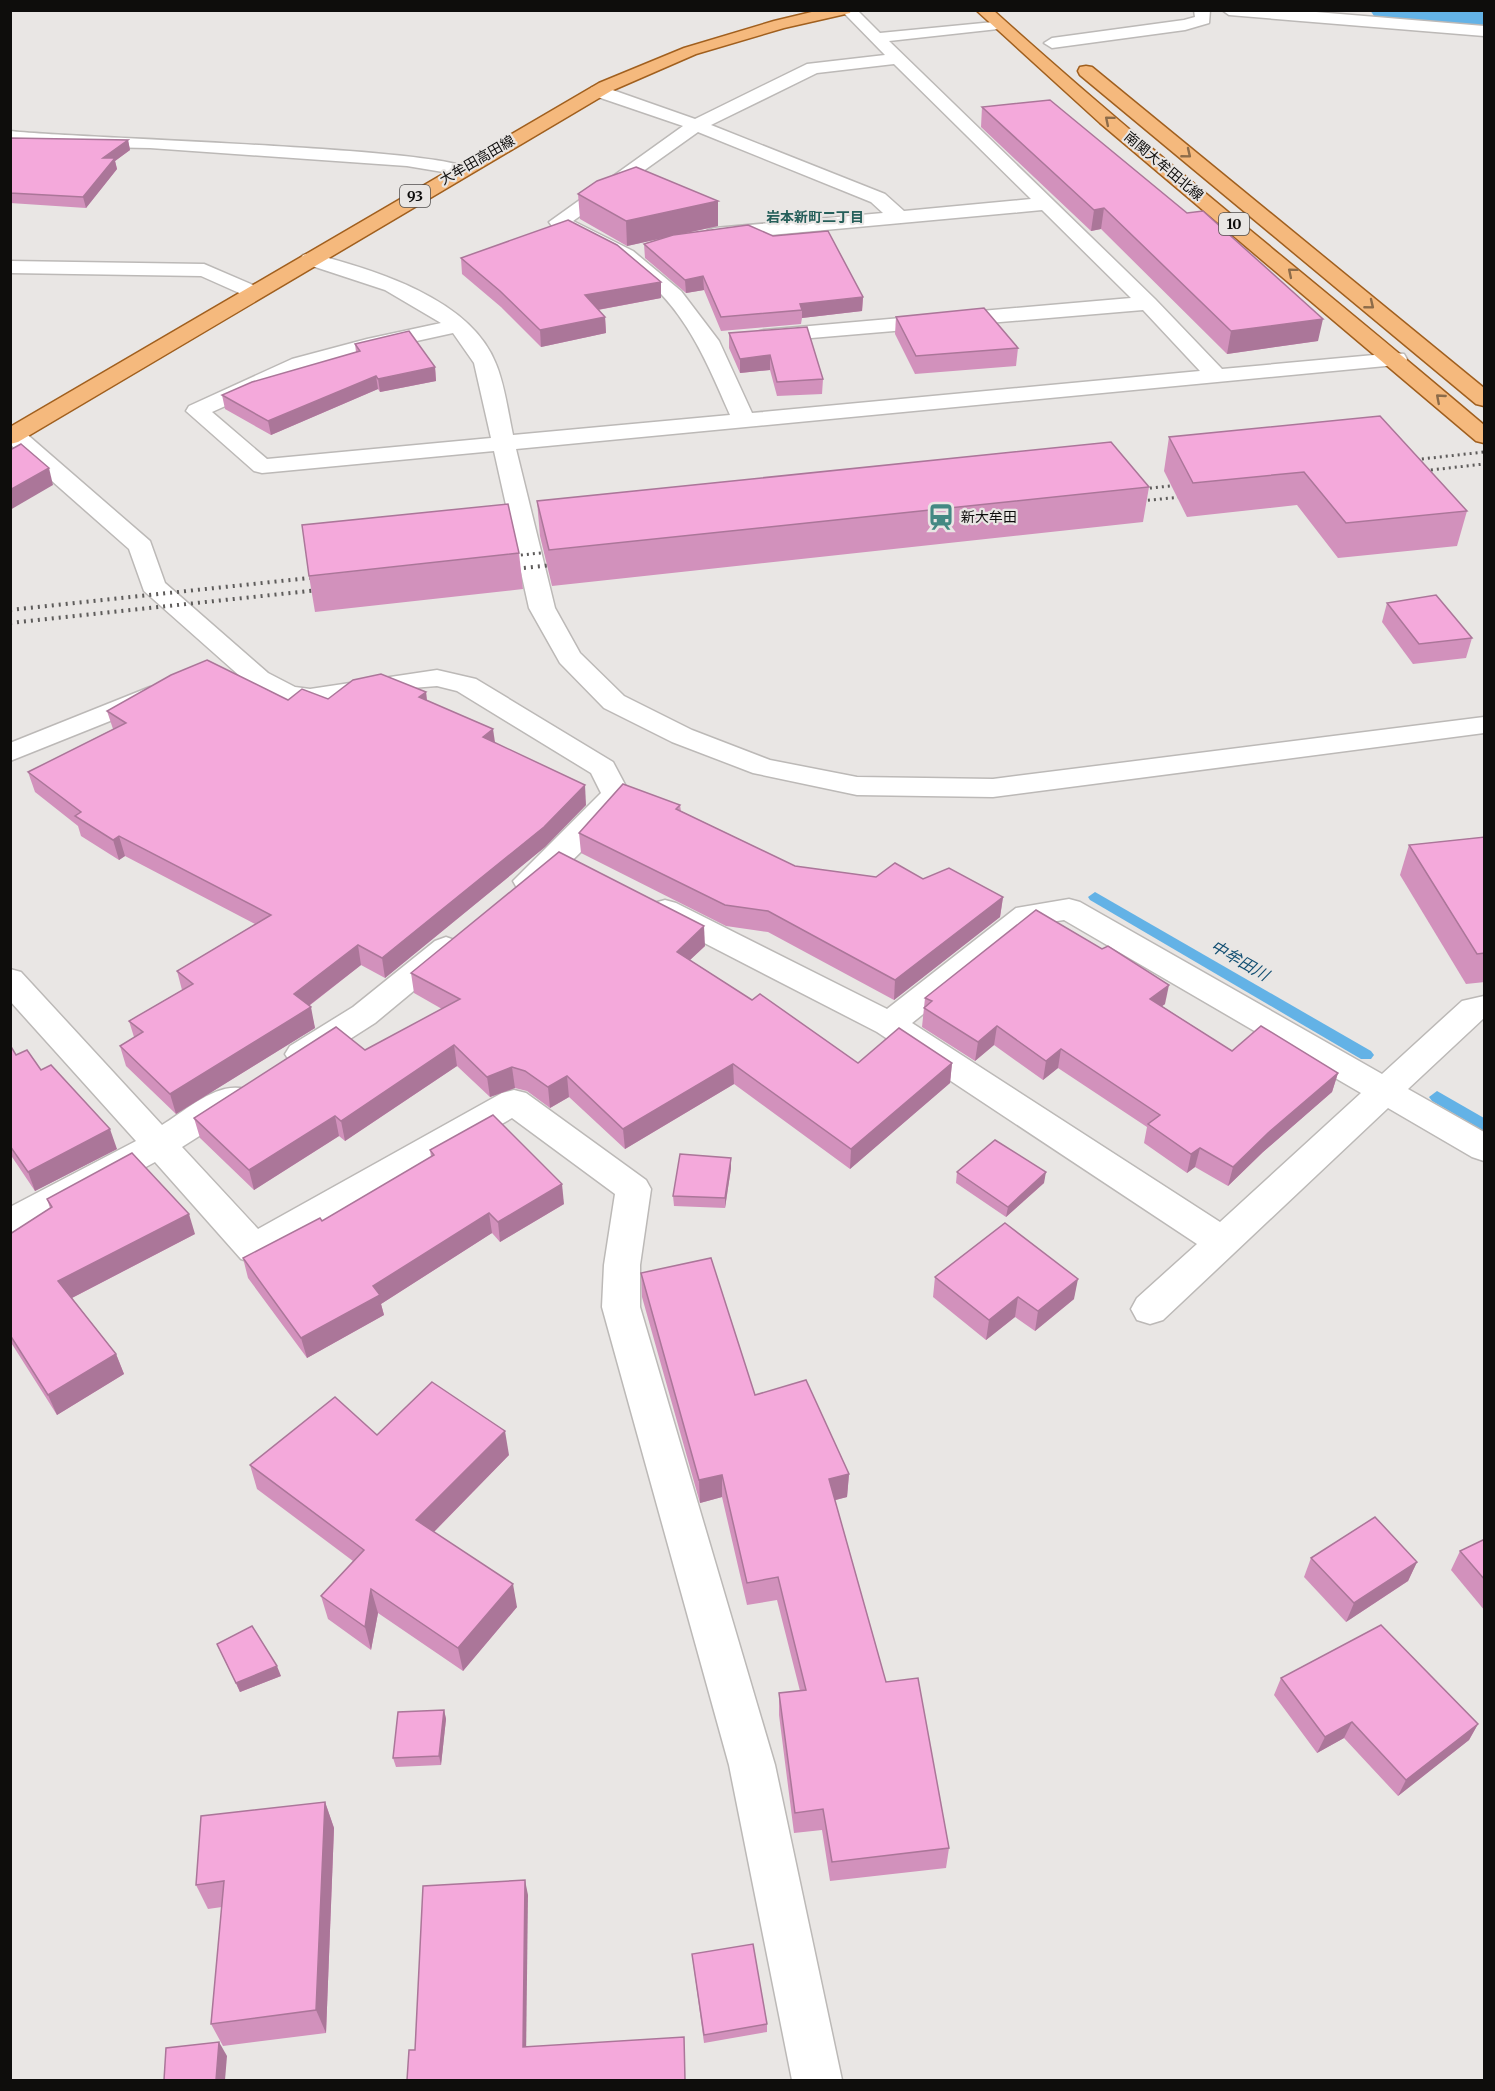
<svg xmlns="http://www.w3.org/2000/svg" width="1495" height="2091" viewBox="0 0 1495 2091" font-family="Merriweather,'Noto Sans JP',serif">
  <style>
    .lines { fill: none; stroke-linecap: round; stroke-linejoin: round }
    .stream { fill: #63b2e6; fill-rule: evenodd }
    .river { fill: #63b2e6; fill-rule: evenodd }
    .minor-casing { stroke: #bcb9b7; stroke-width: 3 }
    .major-casing { stroke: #a05f1e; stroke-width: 3 }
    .minor { fill: #fff; fill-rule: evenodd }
    .major { fill: #f5b97d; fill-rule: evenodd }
    .rail-far1 { stroke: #5e5c5b; stroke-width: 3; stroke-dasharray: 2 4; stroke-linecap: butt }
    .rail { stroke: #5e5c5b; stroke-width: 4; stroke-dasharray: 2 5; stroke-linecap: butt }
    .wall { fill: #d291bc }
    .shaded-wall { fill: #ab7699 }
    .building { fill: #f4a9db; stroke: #ab7699; stroke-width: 1.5 }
    .oneway { stroke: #8d6c4a }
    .labels { text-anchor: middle; stroke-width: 4.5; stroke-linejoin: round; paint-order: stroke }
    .far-street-label { font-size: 14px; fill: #0e0d0c; stroke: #e9e6e4 }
    .shield { fill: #e9e6e4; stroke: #504e4d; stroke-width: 1.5 }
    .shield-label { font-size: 14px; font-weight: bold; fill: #0e0d0c }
    .far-neighbourhood-label { font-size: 14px; font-weight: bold; fill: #265f5a; stroke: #e9e6e4 }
    .far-poi-label { font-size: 14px; fill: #0e0d0c; stroke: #e9e6e4; text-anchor: start }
    .water-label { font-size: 16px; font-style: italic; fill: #145073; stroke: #e9e6e4 }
  </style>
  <rect width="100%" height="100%" fill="#e9e6e4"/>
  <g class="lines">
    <g class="stream">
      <path d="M1095 892 1371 1051 1374 1055 1371 1059H1361L1090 900 1088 897Z"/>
      <path d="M1437 1091 1484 1118V1131L1432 1101 1429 1097Z"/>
    </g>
    <path class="river" d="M1370 10H1484V34L1390 22 1376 19Z"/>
    <defs>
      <g id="minor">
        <path d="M841 10H857L880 33 1004 21 1006 24 1004 27 998 29 889 41 1155 299 1222 369 1396 353 1404 354 1407 359 1404 364 1396 365 516 449 555 608 580 653 624 696 692 730 770 760 857 777 993 779 1484 717V733L993 797 857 795 753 773 672 742 604 708 560 663 529 608 494 451 262 473 254 471 186 411 189 406 292 359 367 339 441 323 385 290 303 263 300 259 303 255 310 253C372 269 471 298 496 364 505 386 508 412 513 435L730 415C702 351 681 299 619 259 599 246 574 237 552 226L549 222 683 126 592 95 590 91 592 87H604L695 119 807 64 885 55ZM894 64 1031 199 904 211 885 194 711 125 817 73ZM698 132 871 202 883 213 715 228 708 230 705 234 708 238 715 240 1042 210 1131 298 764 330 757 332 753 336 757 340 764 342 1143 310 1200 371 752 413 719 341 681 291 633 251 573 221ZM453 333 474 363 491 438 267 459 212 412 308 369 371 351Z"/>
        <path d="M1194 10H1210L1209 23 1185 30 1052 48 1044 43 1052 38 1184 20 1195 17Z"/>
        <path d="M1222 10H1292L1484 26V36L1229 15Z"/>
        <path d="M10 131C66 138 455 148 470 170L461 175 407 166 150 148 46 146 10 141Z"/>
        <path d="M10 261 204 264 260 288 263 292 260 296H246L201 276 10 273Z"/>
        <path d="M14 428 22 430 150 541 165 583 268 673 295 687 310 689 437 670 476 679 613 762 630 794C614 819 565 872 540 887 532 892 525 890 517 888L513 881 601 793 591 773 457 691 437 686 412 688 310 705 278 700 250 685 144 591 129 549 10 444V429Z"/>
        <path d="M150 687 160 689 164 695 160 701 10 761V743Z"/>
        <path d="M1069 899 1080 902 1382 1074 1462 1001 1484 996V1018L1408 1089 1484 1132V1161L1472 1157 1388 1108 1163 1320 1150 1324 1137 1320 1131 1309 1137 1298 1197 1244 877 1032 654 917 650 910 654 903 665 900 676 903 887 1009 1016 908ZM1064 920 1361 1093 1220 1222 912 1023 1036 924Z"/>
        <path d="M446 937 457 941 462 948 457 955 375 1023 314 1062 302 1066 290 1062 285 1054 290 1046 353 1007 435 941Z"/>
        <path d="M10 969 21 972 162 1125C185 1111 217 1081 245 1089L250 1098 245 1107 182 1147 258 1229 502 1093 514 1090 526 1093 646 1180 651 1189 640 1265V1307L775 1765 842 2080H792L729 1765 602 1307 604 1265 615 1194 512 1118 267 1259 254 1263 241 1259 155 1162 23 1234 10 1238V1207L136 1141 10 1001Z"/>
      </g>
      <g id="major">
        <path d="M820 10H851L850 13 784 28 696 54 611 91 18 442 10 444V427L599 83 684 48 774 21Z"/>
        <path d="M976 10H993C1152 154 1321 286 1484 425V443L1476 441 1100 123Z"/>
        <path d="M1086 66 1092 67 1484 388V406L1476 404 1080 75 1078 71 1080 67Z"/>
      </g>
    </defs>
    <use href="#minor" class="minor-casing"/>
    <use href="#major" class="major-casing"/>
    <use href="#minor" class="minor"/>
    <use href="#major" class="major"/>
    <g class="rail-far1">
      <path d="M1404 461 1484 452"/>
      <path d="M1413 472 1484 464"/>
      <path d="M1132 490 1189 484"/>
      <path d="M1130 502 1192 496"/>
      <path d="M503 557 559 551"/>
    </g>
    <g class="rail">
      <path d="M503 570 563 564"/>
      <path d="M10 610 327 576"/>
      <path d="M10 623 327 589"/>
    </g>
  </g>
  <g class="wall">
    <path d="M982 107 1318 341 1227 354 1101 229 1091 231 981 127Z"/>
    <path d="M10 138 128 140 130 150 115 161 117 169 86 208 10 203Z"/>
    <path d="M578 194 718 201V226L681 234 863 297 862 311 802 318 801 324 721 331 704 290 686 293 645 258 644 244 667 237 627 246 580 219Z"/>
    <path d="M461 258 661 298 598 310 605 317 606 333 541 347 501 307 462 274Z"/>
    <path d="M896 317 1018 348 1016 366 915 374 895 334Z"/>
    <path d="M729 333 823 379 822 394 777 396 770 370 740 373 729 348Z"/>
    <path d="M355 344 435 367 436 381 380 392 378 389 271 435 225 409 222 395 356 352Z"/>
    <path d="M1169 437 1467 511 1457 546 1338 558 1297 505 1187 517 1164 471Z"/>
    <path d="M1149 487 1143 522 552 586 540 536 537 501Z"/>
    <path d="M519 553 523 589 315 612 309 576Z"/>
    <path d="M1387 603 1472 638 1466 658 1413 664 1382 622Z"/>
    <path d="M426 692 427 701 495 743 586 805 545 847 385 978 361 965 309 1006 315 1028 176 1114 126 1066 120 1046 134 1037 129 1021 182 990 177 971 255 924 125 856 119 860 81 836 78 826 35 792 28 772 113 729 107 711 328 699Z"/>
    <path d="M680 805 681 811 795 866 876 877 923 879 1003 897 1000 917 894 1000 768 932 726 926 581 853 579 833Z"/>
    <path d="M1485 837V982L1466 984 1400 875 1409 845Z"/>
    <path d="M705 946 690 960 752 1000 858 1063H952L950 1083 850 1169 734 1084 625 1149 569 1097 550 1108 527 1091 515 1088 490 1097 457 1066 345 1141 339 1136 254 1190 200 1138 194 1118 365 1050 442 1009 414 993 411 973Z"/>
    <path d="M925 998 1165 1004 1162 1006 1232 1051 1338 1073 1332 1092 1263 1152 1228 1186 1195 1167 1187 1173 1144 1143 1147 1127 1058 1068 1043 1080 994 1045 975 1061 922 1027Z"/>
    <path d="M10 1045 16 1055 41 1070 117 1149 35 1191 10 1154Z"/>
    <path d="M430 1150 564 1204 500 1242 492 1233 381 1304 384 1315 307 1358 248 1278 243 1258 322 1221 431 1157Z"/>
    <path d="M731 1158V1168L725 1208 674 1206 673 1196Z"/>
    <path d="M957 1172 1044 1183 1006 1217 956 1183Z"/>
    <path d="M47 1199 195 1234 72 1298 116 1354 124 1374 57 1415 10 1341V1234L50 1208Z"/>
    <path d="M641 1273 755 1395 849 1474 847 1497 835 1500 886 1682 949 1848 946 1868 830 1881 822 1830 794 1833 779 1715V1693L800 1691 777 1600 747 1605 722 1497 700 1503 642 1297Z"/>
    <path d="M935 1277 1074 1299 1035 1331 1015 1317 986 1340 933 1297Z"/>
    <path d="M377 1435 509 1455 434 1532 517 1607 463 1671 378 1613 371 1650 328 1619 321 1596 353 1561 257 1489 250 1465Z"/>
    <path d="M1485 1539V1611L1451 1570 1460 1551Z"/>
    <path d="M1311 1558 1417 1562 1408 1581 1346 1622 1304 1577Z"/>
    <path d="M217 1644 281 1676 240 1692Z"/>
    <path d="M1281 1678 1478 1724 1469 1740 1398 1796 1344 1738 1317 1753 1274 1695Z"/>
    <path d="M444 1710 446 1719 441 1765 396 1767 393 1758Z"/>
    <path d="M325 1802 334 1828 326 2033 223 2046 211 2024 222 1907 208 1909 196 1885Z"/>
    <path d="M692 1954 767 2024V2032L704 2043Z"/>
  </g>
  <g class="shaded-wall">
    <path d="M128 140 130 150 115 161 117 169 86 208 83 197 103 158Z"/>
    <path d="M718 201V226L627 246 626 221Z"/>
    <path d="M1104 208 1101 229 1091 231 1094 210Z"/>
    <path d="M703 276 704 290 686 293 685 280Z"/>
    <path d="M661 282V298L586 312 585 295Z"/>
    <path d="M863 297 862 311 802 318V310L800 304Z"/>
    <path d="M605 317 606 333 541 347 540 330Z"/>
    <path d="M1323 319 1318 341 1227 354 1231 331Z"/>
    <path d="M770 355V370L740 373V359Z"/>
    <path d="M435 367 436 381 380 392 378 379Z"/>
    <path d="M376 376 378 389 271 435 268 421Z"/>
    <path d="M49 468 53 485 10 510V490Z"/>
    <path d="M426 692 428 712 419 697Z"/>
    <path d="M493 729 496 749 483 737Z"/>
    <path d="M585 785 586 805 545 847 385 978 382 958Z"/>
    <path d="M119 836 125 856 119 860 113 840Z"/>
    <path d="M1003 897 1000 917 894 1000 895 980Z"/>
    <path d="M704 926 705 946 677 972V952Z"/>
    <path d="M358 945 361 965 298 1014 294 994Z"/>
    <path d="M1169 985 1165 1004 1146 1018 1150 999Z"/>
    <path d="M311 1007 315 1028 176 1114 170 1094Z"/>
    <path d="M997 1026 994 1045 975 1061 978 1042Z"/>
    <path d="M454 1045 457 1066 345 1141 341 1121Z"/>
    <path d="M1061 1049 1058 1068 1043 1080 1046 1061Z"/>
    <path d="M952 1063 950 1083 850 1169 851 1149Z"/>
    <path d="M733 1064 734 1084 625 1149 623 1129Z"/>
    <path d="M512 1067 515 1088 490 1097 487 1077Z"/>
    <path d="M1338 1073 1332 1092 1263 1152 1228 1186 1233 1167 1268 1133Z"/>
    <path d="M567 1076 569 1097 550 1108 548 1087Z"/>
    <path d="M335 1116 339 1136 254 1190 249 1170Z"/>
    <path d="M110 1129 117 1149 35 1191 28 1172Z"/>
    <path d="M1200 1148 1195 1167 1187 1173 1191 1154Z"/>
    <path d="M731 1158V1168L725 1208V1198Z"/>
    <path d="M1046 1172 1044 1183 1006 1217 1008 1207Z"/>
    <path d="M562 1184 564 1204 500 1242 498 1222Z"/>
    <path d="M489 1213 492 1233 381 1304 384 1315 307 1358 301 1338 373 1286Z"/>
    <path d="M189 1214 195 1234 66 1301 58 1281Z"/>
    <path d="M1078 1279 1074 1299 1035 1331 1038 1311Z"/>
    <path d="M1018 1297 1015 1317 986 1340 989 1320Z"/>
    <path d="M116 1354 124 1374 57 1415 48 1395Z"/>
    <path d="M505 1431 509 1455 422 1544 416 1520Z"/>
    <path d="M849 1474 847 1497 828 1502 829 1479Z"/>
    <path d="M722 1475V1497L700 1503 699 1480Z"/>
    <path d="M1417 1562 1408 1581 1346 1622 1354 1603Z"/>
    <path d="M513 1584 517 1607 463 1671 458 1648Z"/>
    <path d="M371 1589 378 1613 371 1650 365 1627Z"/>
    <path d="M277 1666 281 1676 240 1692 236 1683Z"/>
    <path d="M444 1710 446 1719 441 1765 439 1756Z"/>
    <path d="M1352 1722 1344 1738 1317 1753 1325 1737Z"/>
    <path d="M1478 1724 1469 1740 1398 1796 1406 1780Z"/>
    <path d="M325 1802 334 1828 326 2033 316 2010Z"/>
    <path d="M525 1880 528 1895 526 2061 523 2047Z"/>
    <path d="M219 2042 227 2056 225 2080H216Z"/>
  </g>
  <g class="building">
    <path d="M1050 100 1187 213 1203 211 1323 319 1231 331 1104 208 1094 210 982 107Z"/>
    <path d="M10 138 128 140 103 158H115L83 197 10 193Z"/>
    <path d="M636 167 718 201 626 221 578 194 597 181Z"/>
    <path d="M568 220 617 245 661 282 585 295 605 317 540 330 500 291 461 258Z"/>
    <path d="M748 225 773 236 828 231 863 297 800 304 802 310 721 317 703 276 685 280 644 244 673 235Z"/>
    <path d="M984 308 1018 348 916 356 896 317Z"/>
    <path d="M807 327 823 379 777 382 770 355 740 359 729 333Z"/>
    <path d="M409 331 435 367 378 379 376 376 268 421 222 395 252 382 360 351 355 344Z"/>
    <path d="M1380 416 1467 511 1346 523 1304 472 1193 483 1169 437Z"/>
    <path d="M1111 442 1149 487 549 550 537 501Z"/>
    <path d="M21 444 49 468 10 490V450Z"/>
    <path d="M508 504 519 553 309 576 302 525Z"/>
    <path d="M1436 595 1472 638 1419 644 1387 603Z"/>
    <path d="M207 660 288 700 302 689 328 699 353 680 381 674 426 692 419 697 493 729 483 737 585 785 544 827 382 958 358 945 294 994 311 1007 170 1094 120 1046 143 1032 129 1021 193 984 177 971 271 915 119 836 113 840 75 816 81 812 28 772 126 723 107 711 171 675Z"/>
    <path d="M623 784 680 805 676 809 795 866 876 877 895 863 923 879 949 868 1003 897 895 980 768 911 725 905 579 833Z"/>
    <path d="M1485 837V953L1477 954 1409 845Z"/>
    <path d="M559 852 704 926 677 952 752 1000 760 994 858 1063 899 1028 952 1063 851 1149 733 1064 623 1129 567 1076 548 1087 525 1071 512 1067 487 1077 454 1045 341 1121 335 1116 249 1170 194 1118 336 1027 365 1050 460 999 411 973Z"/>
    <path d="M1036 910 1102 949 1108 946 1169 985 1150 999 1232 1051 1261 1026 1338 1073 1268 1133 1233 1167 1200 1148 1191 1154 1148 1124 1160 1115 1061 1049 1046 1061 997 1026 978 1042 924 1008 932 1001 925 998Z"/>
    <path d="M10 1045 16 1055 27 1050 41 1070 51 1065 110 1129 28 1172 10 1146Z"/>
    <path d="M493 1115 562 1184 498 1222 489 1213 373 1286 380 1295 301 1338 243 1258 320 1218 322 1221 434 1155 430 1150Z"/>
    <path d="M995 1140 1046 1172 1008 1207 957 1172Z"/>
    <path d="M132 1153 189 1214 58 1281 116 1354 48 1395 10 1335V1234L52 1207 47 1199Z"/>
    <path d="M680 1154 731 1158 725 1198 673 1196Z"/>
    <path d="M1005 1223 1078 1279 1038 1311 1018 1297 989 1320 935 1277Z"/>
    <path d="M711 1258 755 1395 806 1380 849 1474 829 1479 886 1682 918 1678 949 1848 832 1862 823 1809 795 1813 779 1693 806 1690 778 1577 747 1583 722 1475 699 1480 641 1273Z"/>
    <path d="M432 1382 505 1431 416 1520 513 1584 458 1648 371 1589 365 1627 321 1596 364 1550 250 1465 335 1397 377 1435Z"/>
    <path d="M1375 1517 1417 1562 1354 1603 1311 1558Z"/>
    <path d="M1485 1539V1580L1460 1551Z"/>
    <path d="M1381 1625 1478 1724 1406 1780 1352 1722 1325 1737 1281 1678Z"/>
    <path d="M252 1626 277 1666 236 1683 217 1644Z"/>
    <path d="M444 1710 439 1756 393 1758 398 1712Z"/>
    <path d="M325 1802 316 2010 211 2024 224 1881 196 1885 201 1816Z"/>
    <path d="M525 1880 523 2047 684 2037 685 2080H407L409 2050H415L423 1886Z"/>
    <path d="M753 1944 767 2024 704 2035 692 1954Z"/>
    <path d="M219 2042 216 2080H164L166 2048Z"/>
  </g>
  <defs><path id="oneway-chevron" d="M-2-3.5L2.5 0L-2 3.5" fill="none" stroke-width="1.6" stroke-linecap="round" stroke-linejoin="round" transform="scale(1.5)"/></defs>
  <g class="oneway">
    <use href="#oneway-chevron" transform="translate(1109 120) rotate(-140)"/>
    <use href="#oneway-chevron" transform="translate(1187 154) rotate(39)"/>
    <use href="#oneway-chevron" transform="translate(1292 272) rotate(-140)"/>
    <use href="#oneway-chevron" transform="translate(1370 305) rotate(39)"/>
    <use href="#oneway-chevron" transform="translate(1440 398) rotate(-139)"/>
  </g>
  <defs>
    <symbol id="station-bare" viewBox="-9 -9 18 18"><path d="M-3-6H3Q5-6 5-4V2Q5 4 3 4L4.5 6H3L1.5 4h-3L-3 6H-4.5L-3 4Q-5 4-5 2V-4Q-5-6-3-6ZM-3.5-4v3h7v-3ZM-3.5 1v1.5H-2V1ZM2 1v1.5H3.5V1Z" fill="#438983" stroke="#e9e6e4" stroke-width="2.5" paint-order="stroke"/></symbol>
  </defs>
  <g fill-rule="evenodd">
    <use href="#station-bare" x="922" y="498" width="38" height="38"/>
  </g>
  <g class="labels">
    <g class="far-street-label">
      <text transform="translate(477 160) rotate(-30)" y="5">大牟田高田線</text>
      <text transform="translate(1164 166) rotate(40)" y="5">南関大牟田北線</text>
    </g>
    <g class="shield">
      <rect x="400" y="185" width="30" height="22" rx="4.5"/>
      <rect x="1219" y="213" width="30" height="22" rx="4.5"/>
    </g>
    <g class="shield-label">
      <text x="415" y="201">93</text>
      <text x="1234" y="229">10</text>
    </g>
    <g class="far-neighbourhood-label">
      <text x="815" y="222">岩本新町二丁目</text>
    </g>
    <g class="far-poi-label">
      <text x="961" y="522">新大牟田</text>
    </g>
    <g class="water-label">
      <text transform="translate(1240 960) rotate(30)" y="6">中牟田川</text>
    </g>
  </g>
  <rect width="1495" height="2091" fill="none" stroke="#0e0d0c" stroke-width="24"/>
</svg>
